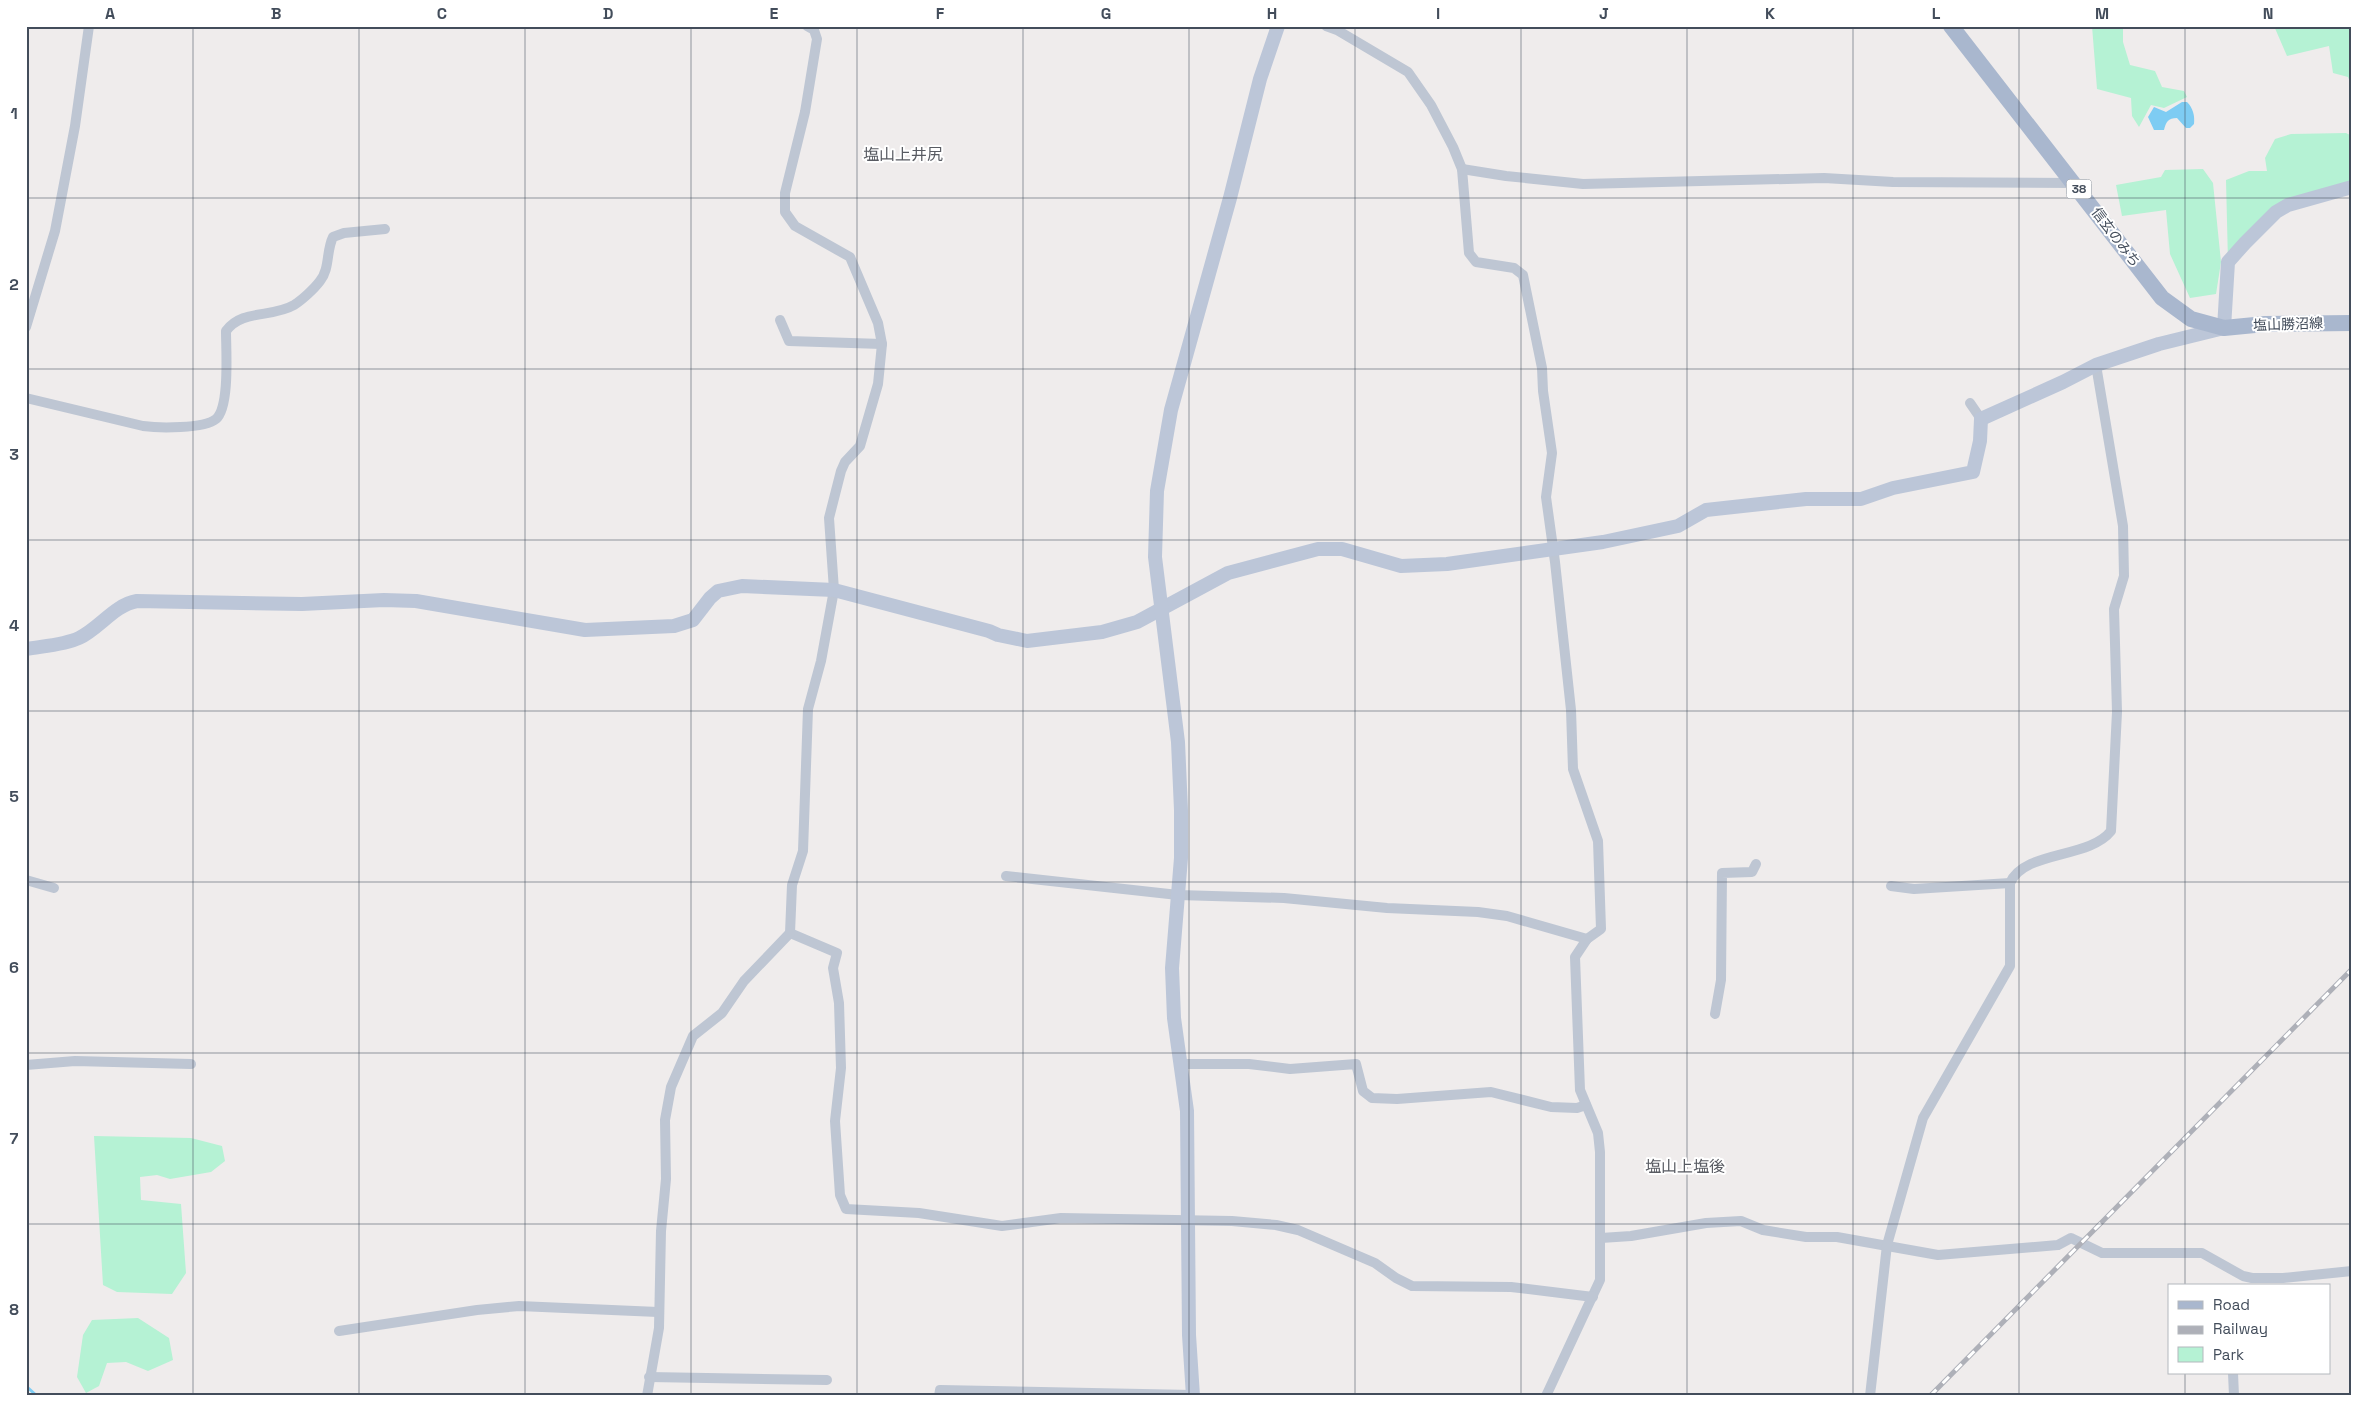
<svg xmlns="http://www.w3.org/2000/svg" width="2378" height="1422" viewBox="0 0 2378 1422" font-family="'Space Grotesk','Noto Sans JP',sans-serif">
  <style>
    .green { fill: #b5f2d4 }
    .water { fill: #7eccf3 }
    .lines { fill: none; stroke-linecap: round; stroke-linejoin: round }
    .stream { stroke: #7eccf3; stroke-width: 3 }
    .street { stroke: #bec6d3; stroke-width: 10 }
    .secondary { stroke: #bcc6d8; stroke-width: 14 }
    .primary { stroke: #a9b7ce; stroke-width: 16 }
    .rail-casing { stroke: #aeb0b8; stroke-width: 5 }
    .rail { stroke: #fff; stroke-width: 3; stroke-dasharray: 9; stroke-linecap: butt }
    .grid { fill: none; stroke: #434d5b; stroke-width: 1; stroke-opacity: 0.55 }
    .labels { text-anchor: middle; stroke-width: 4; stroke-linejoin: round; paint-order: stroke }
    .shield { fill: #fff; stroke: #7b828c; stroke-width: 1 }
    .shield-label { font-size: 12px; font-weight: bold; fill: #434d5b }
    .street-label { font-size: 14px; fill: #434d5b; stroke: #fff }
    .quarter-label { font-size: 16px; fill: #585b62; stroke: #fff }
    .neatline { fill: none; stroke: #434d5b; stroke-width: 2 }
    .grid-label { font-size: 16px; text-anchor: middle; font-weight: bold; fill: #434d5b }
  </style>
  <rect width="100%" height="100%" fill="#efecec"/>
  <g class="green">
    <path d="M2092 26H2123V42L2130 65 2155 71 2162 87 2184 91 2187 97 2164 108 2151 105 2139 127 2132 116 2131 98 2097 89Z"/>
    <path d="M2274 26H2352V88L2348 77 2333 73 2329 46 2287 56Z"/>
    <path d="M2346 133 2352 136V187L2288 205 2228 262 2226 180 2249 171H2267L2265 158 2275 139 2291 134Z"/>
    <path d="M2203 169 2213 183 2221 262 2216 294 2190 298 2170 254 2166 210 2122 216 2116 185 2161 177 2165 170Z"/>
    <path d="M94 1136 191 1138 222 1146 225 1161 211 1172 170 1179 157 1175 140 1177 141 1200 181 1204 186 1273 172 1294 117 1292 103 1285Z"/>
    <path d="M138 1318 169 1338 173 1360 148 1371 126 1362 107 1363 99 1386 86 1393 77 1377 83 1335 92 1320Z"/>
  </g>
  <path class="water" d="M2182 102H2187C2193 108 2195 116 2194 124L2190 128H2186L2177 118C2168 118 2166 122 2164 130H2154L2148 117 2154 107 2166 112Z"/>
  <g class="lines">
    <path class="stream" d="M26 1386 37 1396"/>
    <g class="street">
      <path d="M1326 26 1337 30 1408 72 1431 105 1453 147 1462 169 1469 253 1476 262 1514 268 1523 275 1542 368 1543 391 1552 453 1546 497 1555 562 1571 710 1573 769 1598 841 1601 929 1587 939 1575 957 1580 1090 1598 1133 1600 1152V1280L1546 1396"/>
      <path d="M1462 169 1506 176 1583 184 1824 178 1893 182 2075 183"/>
      <path d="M780 320 789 341 882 344"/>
      <path d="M26 327 55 231 75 126 89 26"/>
      <path d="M26 398 143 426C158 428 204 429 216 419 230 407 226 350 226 331 242 309 272 318 294 305 302 300 314 289 320 281 330 269 326 251 333 237L344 233 385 229"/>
      <path d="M1970 403 1981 419"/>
      <path d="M1006 876 1178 895 1284 898 1387 908 1478 912 1507 916 1587 939"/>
      <path d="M26 880 54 888"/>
      <path d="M1891 886 1914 889 2010 883"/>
      <path d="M790 933 837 953 833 968 839 1003 841 1068 835 1121 840 1195 846 1209 919 1213 1002 1226 1061 1218 1232 1221 1276 1225 1298 1230 1375 1263 1396 1278 1412 1286 1511 1287 1593 1297"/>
      <path d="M1715 1014 1721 980 1722 873 1752 872 1756 864"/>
      <path d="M1181 1064H1249L1290 1069 1356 1064 1363 1091 1372 1098 1397 1099 1491 1092 1551 1107 1577 1108 1586 1105"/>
      <path d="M26 1065 75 1061 191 1064"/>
      <path d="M1601 1238 1631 1236 1706 1223 1741 1221 1763 1230 1806 1237H1837L1938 1255 2058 1245 2071 1238 2102 1253H2202L2243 1276 2252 1278H2283L2352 1271"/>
      <path d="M339 1331 477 1310 519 1306 658 1312"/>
      <path d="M2233 1373 2234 1396"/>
      <path d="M649 1377 827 1380"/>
      <path d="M647 1396 659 1328 661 1231 666 1179 665 1120 671 1087 693 1036 722 1013 744 981 790 933 792 885 803 851 808 709 821 661 834 590 829 518 841 471 845 462 860 446 878 384 882 344 878 323 850 257 795 226 785 212V193L805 112 817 39 814 30 807 26"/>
      <path d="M939 1396 940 1390 1193 1395"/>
      <path d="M1870 1396 1887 1245 1923 1118 2010 966V883C2025 850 2089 859 2111 831L2117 712 2114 609 2124 576 2123 526 2096 365"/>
    </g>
    <g class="secondary">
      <path d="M26 649C43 646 64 645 79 638 100 628 114 605 137 601L302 604 384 600 416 601 585 630 674 626 693 620 710 598 718 591 742 586 834 590 989 631 998 635 1027 641 1102 632 1137 622 1228 573 1318 549H1342L1401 566 1447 564 1603 542 1678 526 1706 510 1806 499H1861L1893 488 1973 472 1980 441 1981 419 2063 382 2096 365 2159 344 2224 328 2228 262 2245 243 2276 212 2288 205 2352 187"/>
      <path d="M1193 1396 1189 1335 1187 1111 1174 1018 1172 968 1181 858V810L1178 742 1155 557 1157 491 1171 410 1230 198 1260 79 1278 26"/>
    </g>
    <path class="primary" d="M1951 26 2162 298 2191 319 2224 328 2265 324 2352 323"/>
    <defs>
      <path id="rail" d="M1930 1396 2352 969"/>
    </defs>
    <use href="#rail" class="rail-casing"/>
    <use href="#rail" class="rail"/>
  </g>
  <path class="grid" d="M193 26V1396M359 26V1396M525 26V1396M691 26V1396M857 26V1396M1023 26V1396M1189 26V1396M1355 26V1396M1521 26V1396M1687 26V1396M1853 26V1396M2019 26V1396M2185 26V1286M26 198H2352M26 369H2352M26 540H2352M26 711H2352M26 882H2352M26 1053H2352M26 1224H2352M2185 1373V1396"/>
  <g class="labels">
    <rect class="shield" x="2066.5" y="179.5" width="25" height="19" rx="4"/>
    <g class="shield-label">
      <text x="2079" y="193">38</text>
    </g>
    <g class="street-label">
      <text transform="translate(2116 237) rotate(53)" y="5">信玄のみち</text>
      <text transform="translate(2288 324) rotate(-2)" y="5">塩山勝沼線</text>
    </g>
    <g class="quarter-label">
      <text x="903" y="160">塩山上井尻</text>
      <text x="1685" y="1172">塩山上塩後</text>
    </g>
  </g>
  <rect width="2378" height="1422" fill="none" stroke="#ffffff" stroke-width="55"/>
  <rect x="2168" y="1284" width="162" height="90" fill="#ffffff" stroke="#b4b8bd"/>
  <rect x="2178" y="1301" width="25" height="8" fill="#a9b7ce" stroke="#b4b8bd"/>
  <text x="2213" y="1310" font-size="15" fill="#434d5b">Road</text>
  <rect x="2178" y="1326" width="25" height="8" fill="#aeb0b8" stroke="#b4b8bd"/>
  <text x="2213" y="1334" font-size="15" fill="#434d5b">Railway</text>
  <rect x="2178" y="1347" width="25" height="15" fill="#b5f2d4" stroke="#b4b8bd"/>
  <text x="2213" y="1360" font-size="15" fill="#434d5b">Park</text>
  <rect x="28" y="28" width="2322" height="1366" class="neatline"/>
  <g class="grid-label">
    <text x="110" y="19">A</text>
    <text x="276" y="19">B</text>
    <text x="442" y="19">C</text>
    <text x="608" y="19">D</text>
    <text x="774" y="19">E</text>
    <text x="940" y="19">F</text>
    <text x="1106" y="19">G</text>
    <text x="1272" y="19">H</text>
    <text x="1438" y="19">I</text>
    <text x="1604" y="19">J</text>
    <text x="1770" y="19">K</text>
    <text x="1936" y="19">L</text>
    <text x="2102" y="19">M</text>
    <text x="2268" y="19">N</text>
    <text x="14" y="119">1</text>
    <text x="14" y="290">2</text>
    <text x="14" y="460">3</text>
    <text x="14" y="631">4</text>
    <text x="14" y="802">5</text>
    <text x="14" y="973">6</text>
    <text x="14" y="1144">7</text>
    <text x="14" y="1315">8</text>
  </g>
</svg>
